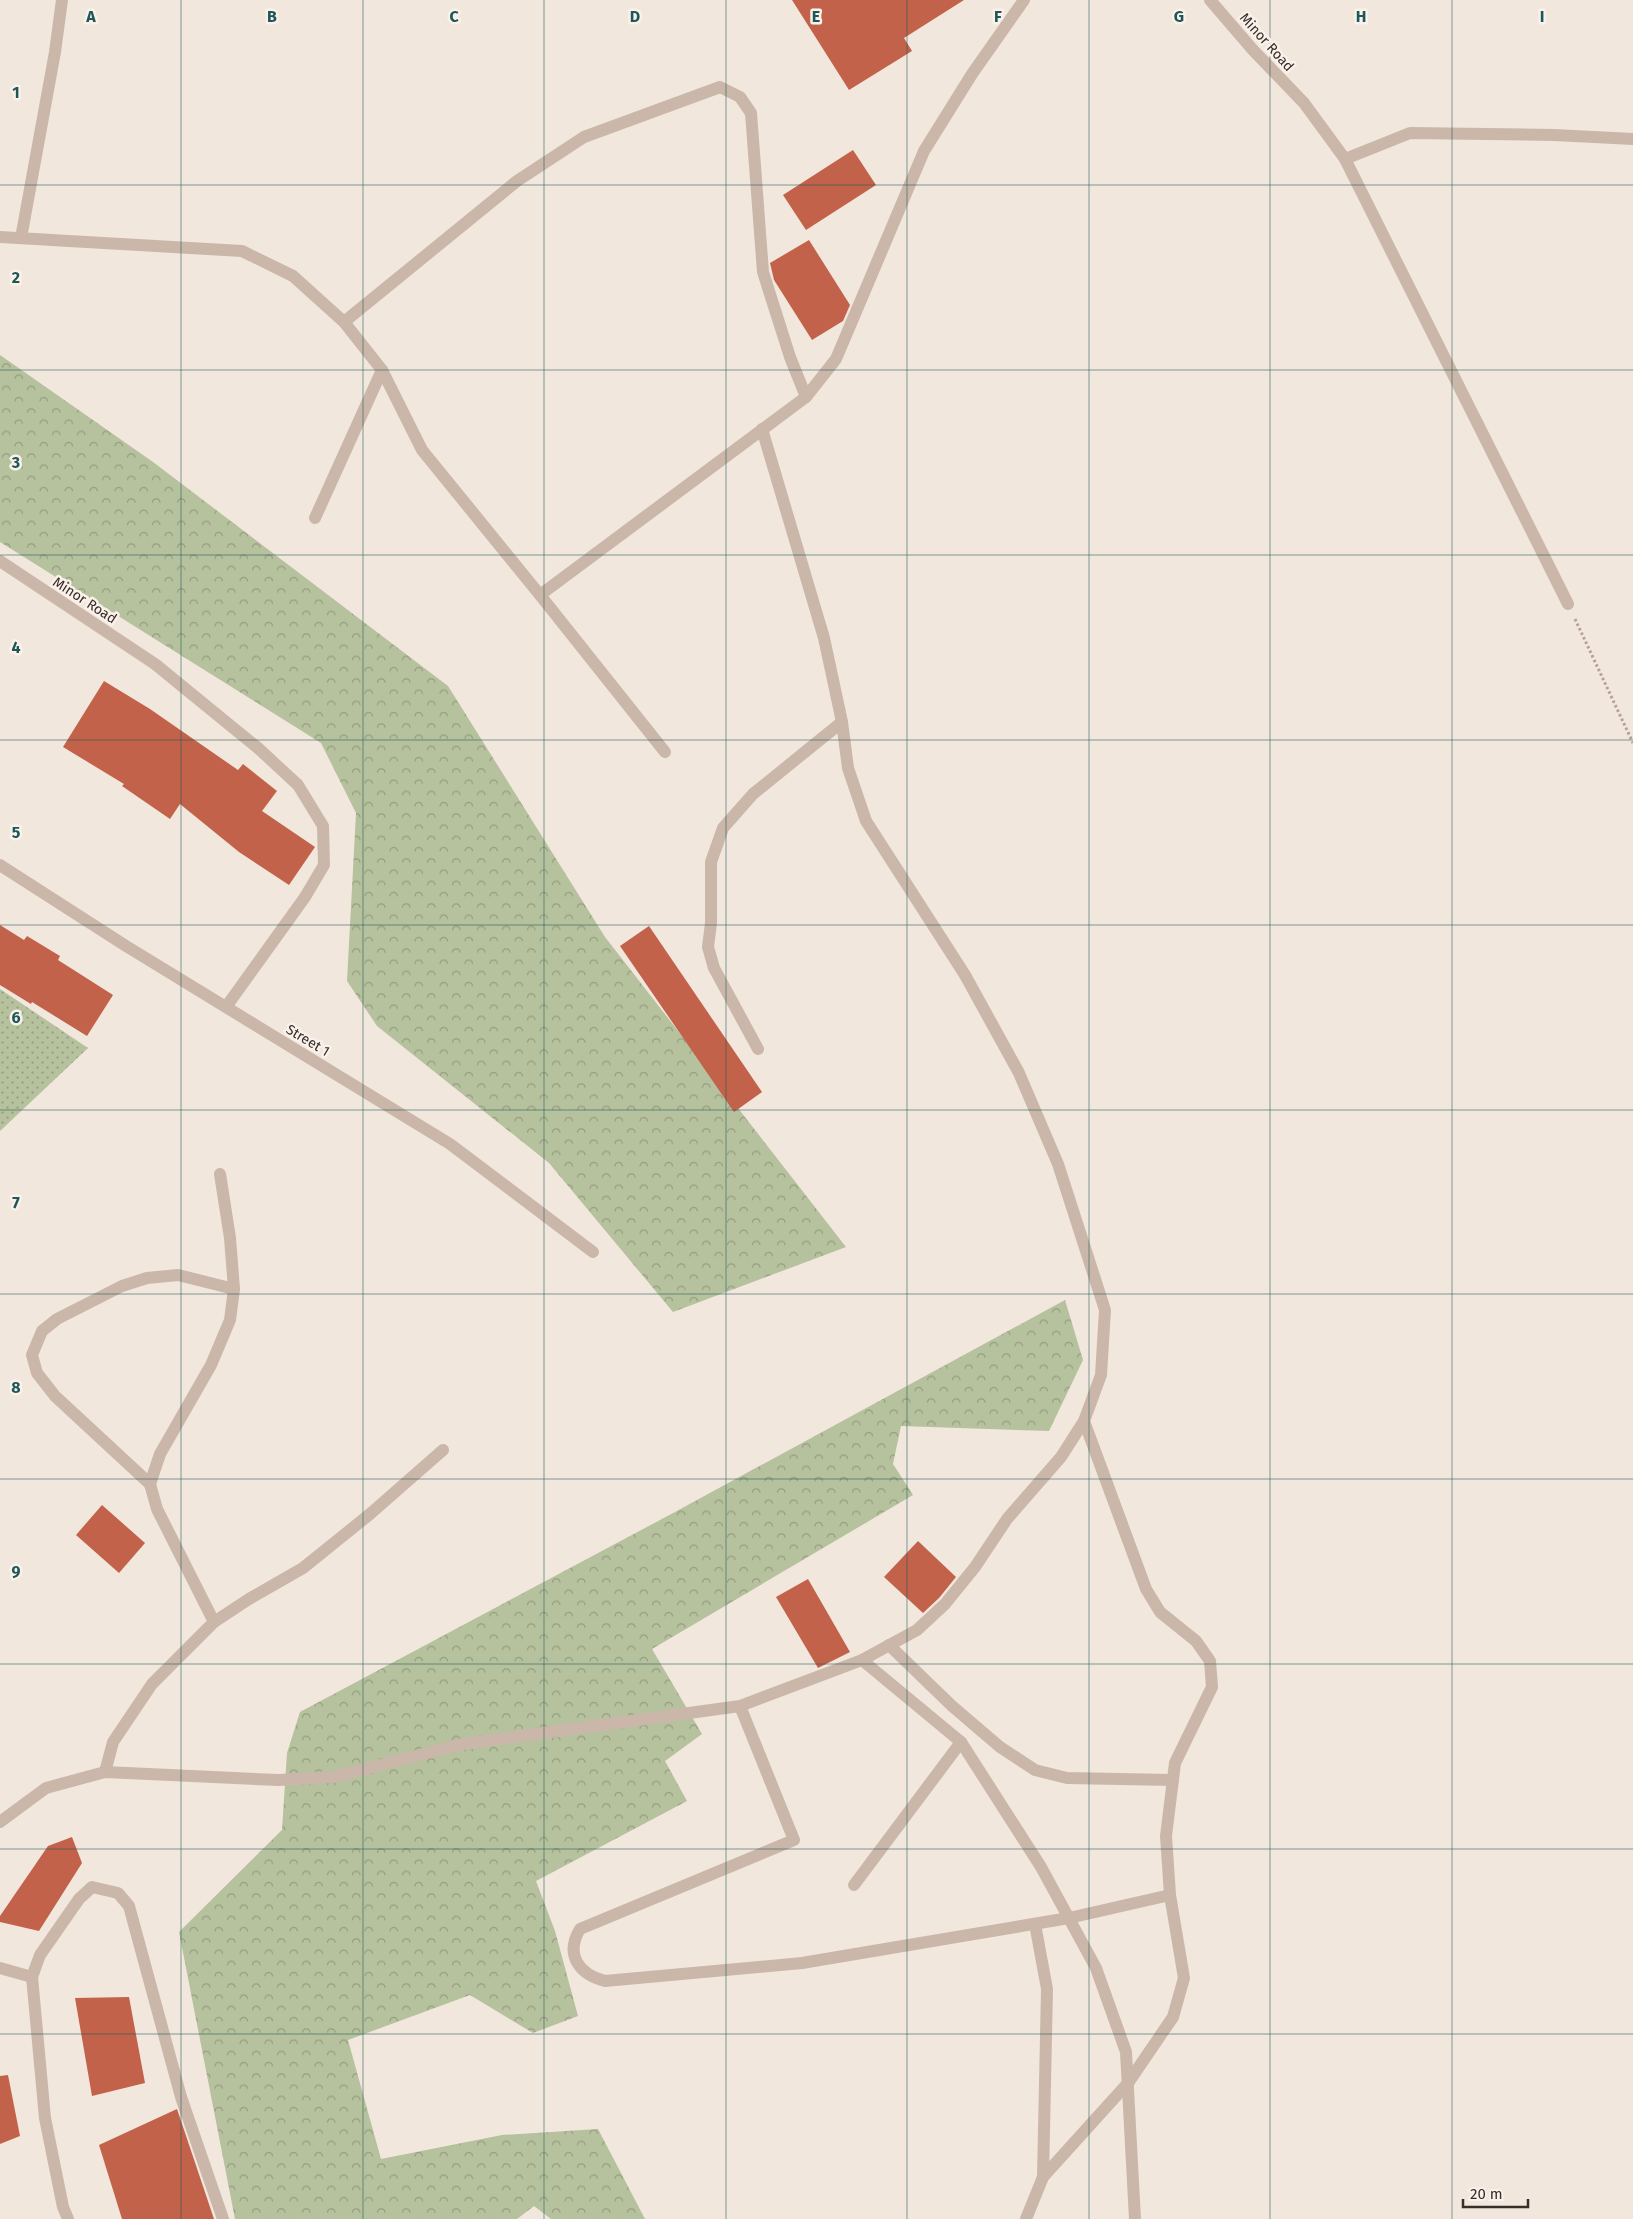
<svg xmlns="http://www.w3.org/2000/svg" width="1633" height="2219" viewBox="0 0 1633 2219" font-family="'Fira Sans',sans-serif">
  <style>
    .grass { fill: url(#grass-dots) }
    .forest { fill: url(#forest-crowns) }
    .building { fill: #c3624a }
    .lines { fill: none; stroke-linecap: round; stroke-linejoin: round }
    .path { stroke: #b6a193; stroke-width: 3; stroke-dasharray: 2.5 2.5; stroke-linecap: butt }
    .minor { stroke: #cab7a9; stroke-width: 12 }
    .grid { fill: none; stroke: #1f5758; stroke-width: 1; stroke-opacity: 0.55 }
    .labels { text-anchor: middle; stroke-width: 5; stroke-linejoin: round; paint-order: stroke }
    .street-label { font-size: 14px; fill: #372d29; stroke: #f9f1ea }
    .grid-label { font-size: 16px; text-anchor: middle; font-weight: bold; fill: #1f5758; stroke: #f9f1ea; stroke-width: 5; stroke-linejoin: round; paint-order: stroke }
  </style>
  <defs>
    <pattern id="grass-dots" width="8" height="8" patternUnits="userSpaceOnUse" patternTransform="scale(1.25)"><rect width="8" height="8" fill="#b6c19d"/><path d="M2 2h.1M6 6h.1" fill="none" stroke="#959d80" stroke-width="1.8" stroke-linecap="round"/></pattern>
    <pattern id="forest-crowns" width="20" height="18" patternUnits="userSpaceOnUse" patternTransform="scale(1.25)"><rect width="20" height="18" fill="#b6c19d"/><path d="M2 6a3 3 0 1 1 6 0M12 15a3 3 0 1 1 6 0" fill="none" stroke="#959d80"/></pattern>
  </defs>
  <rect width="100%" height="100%" fill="#f2e7dd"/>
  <path class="grass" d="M0 989 88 1048 0 1131Z"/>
  <g class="forest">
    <path d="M0 355 153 462 448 686 605 937 846 1247 673 1312 549 1163 377 1026 347 981 356 813 321 743 0 542Z"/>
    <path d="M1065 1300 1083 1360 1049 1431 901 1426 893 1464 913 1495 652 1649 702 1734 665 1761 687 1801 536 1881 555 1931 578 2016 533 2033 470 1995 348 2040 381 2159 502 2135 598 2129 645 2219H551L534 2206 517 2219H235L179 1932 282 1830 287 1753 300 1712 675 1512Z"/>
  </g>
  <g class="building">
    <path d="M792 0H964L904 38 912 51 849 90Z"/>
    <path d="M853 150 876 185 806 230 783 195Z"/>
    <path d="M809 240 850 305 843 321 812 340 774 280 770 263Z"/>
    <path d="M104 681 150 709 238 770 243 764 277 791 262 811 315 847 289 885 239 852 180 804 170 819 122 786 124 784 63 747Z"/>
    <path d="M0 925 24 940 27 936 60 956 58 960 113 995 87 1036 32 1002 31 1004 0 985Z"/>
    <path d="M649 926 762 1092 734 1112 620 946Z"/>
    <path d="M102 1505 145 1543 119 1573 76 1535Z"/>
    <path d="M918 1541 956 1577 939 1598 923 1613 884 1577Z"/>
    <path d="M808 1579 850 1652 818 1668 776 1597Z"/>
    <path d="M72 1837 82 1863 39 1931 0 1922V1916L48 1846Z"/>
    <path d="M129 1997 145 2083 92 2096 75 1998Z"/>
    <path d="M8 2075 20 2136 0 2144V2076Z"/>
    <path d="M177 2109 214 2219H122L99 2145Z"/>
  </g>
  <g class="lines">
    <path class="path" d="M1575 619 1633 743"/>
    <g class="minor">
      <path d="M1210 0 1253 50 1304 103 1345 159 1410 133 1554 135 1633 139"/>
      <path d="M1345 159 1568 604"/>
      <path d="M0 237 242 251 293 276 344 322 382 370 422 450 540 595 806 397 836 359 924 151 972 74 1024 0"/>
      <path d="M21 238 55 52 62 0"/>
      <path d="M344 322 517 181 584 137 720 87 740 97 751 113 763 272 790 357 806 397"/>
      <path d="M315 518 382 370"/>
      <path d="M0 561 155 664 258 748 298 785 323 826 324 865 305 897 226 1007"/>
      <path d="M540 595 665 752"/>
      <path d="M0 865 126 946 450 1144 593 1252"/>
      <path d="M758 1049 714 968 708 947 711 923V862L723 828 753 794 842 722"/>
      <path d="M150 1484 55 1396 37 1373 32 1355 42 1331 57 1319 122 1286 147 1278 178 1275 234 1289"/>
      <path d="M214 1622 157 1509 150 1484 160 1454 211 1365 230 1320 234 1289 230 1238 220 1174"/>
      <path d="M889 1645 952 1706 1000 1747 1035 1770 1067 1778 1173 1780"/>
      <path d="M862 1660 961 1742 1041 1867 1096 1968 1126 2052 1135 2219"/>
      <path d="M740 1706 794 1840 580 1929C565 1954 578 1974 605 1981L802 1963 1069 1918 1170 1895"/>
      <path d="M105 1772 113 1742 152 1684 214 1622 249 1599 303 1568 370 1514 443 1450"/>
      <path d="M0 1822 46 1788 105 1772 278 1780 333 1777 463 1744 740 1706 862 1660 917 1630 945 1604 975 1567 1007 1519 1061 1457 1084 1421 1101 1375 1105 1310 1058 1164 1019 1073 965 975 866 821 848 768 842 722 824 638 762 429"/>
      <path d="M854 1885 961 1742"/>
      <path d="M1035 1924 1047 1989 1043 2177"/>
      <path d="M0 1968 32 1977"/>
      <path d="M68 2219 63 2207 45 2118 32 1977 40 1955 79 1899 92 1887 118 1893 129 1906 181 2097 223 2219"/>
      <path d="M1026 2219 1043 2177 1128 2083 1173 2017 1184 1978 1170 1895 1166 1836 1175 1763 1212 1687 1210 1661 1196 1641 1160 1612 1146 1589 1084 1421"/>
    </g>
  </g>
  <path class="grid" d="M181 0V2219M363 0V2219M544 0V2219M726 0V2219M907 0V2219M1089 0V2219M1270 0V2219M1452 0V2219M0 185H1633M0 370H1633M0 555H1633M0 740H1633M0 925H1633M0 1110H1633M0 1294H1633M0 1479H1633M0 1664H1633M0 1849H1633M0 2034H1633"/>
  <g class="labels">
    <g class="street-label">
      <text transform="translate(1267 42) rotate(48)" y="5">Minor Road</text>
      <text transform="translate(85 600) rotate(33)" y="5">Minor Road</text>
      <text transform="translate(308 1040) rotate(31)" y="5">Street 1</text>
    </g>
  </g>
  <g class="grid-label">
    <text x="91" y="22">A</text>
    <text x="272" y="22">B</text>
    <text x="454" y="22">C</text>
    <text x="635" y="22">D</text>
    <text x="816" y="22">E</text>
    <text x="998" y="22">F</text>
    <text x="1179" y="22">G</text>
    <text x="1361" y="22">H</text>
    <text x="1542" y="22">I</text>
    <text x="16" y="98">1</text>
    <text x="16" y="283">2</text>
    <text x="16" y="468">3</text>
    <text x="16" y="653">4</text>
    <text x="16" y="838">5</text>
    <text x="16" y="1023">6</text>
    <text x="16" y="1208">7</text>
    <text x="16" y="1393">8</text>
    <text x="16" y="1577">9</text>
  </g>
  <path d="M1463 2199v8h65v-8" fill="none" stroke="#372d29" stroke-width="2.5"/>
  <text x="1470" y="2199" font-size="15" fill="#372d29" stroke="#f9f1ea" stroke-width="4" paint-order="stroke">20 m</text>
</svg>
